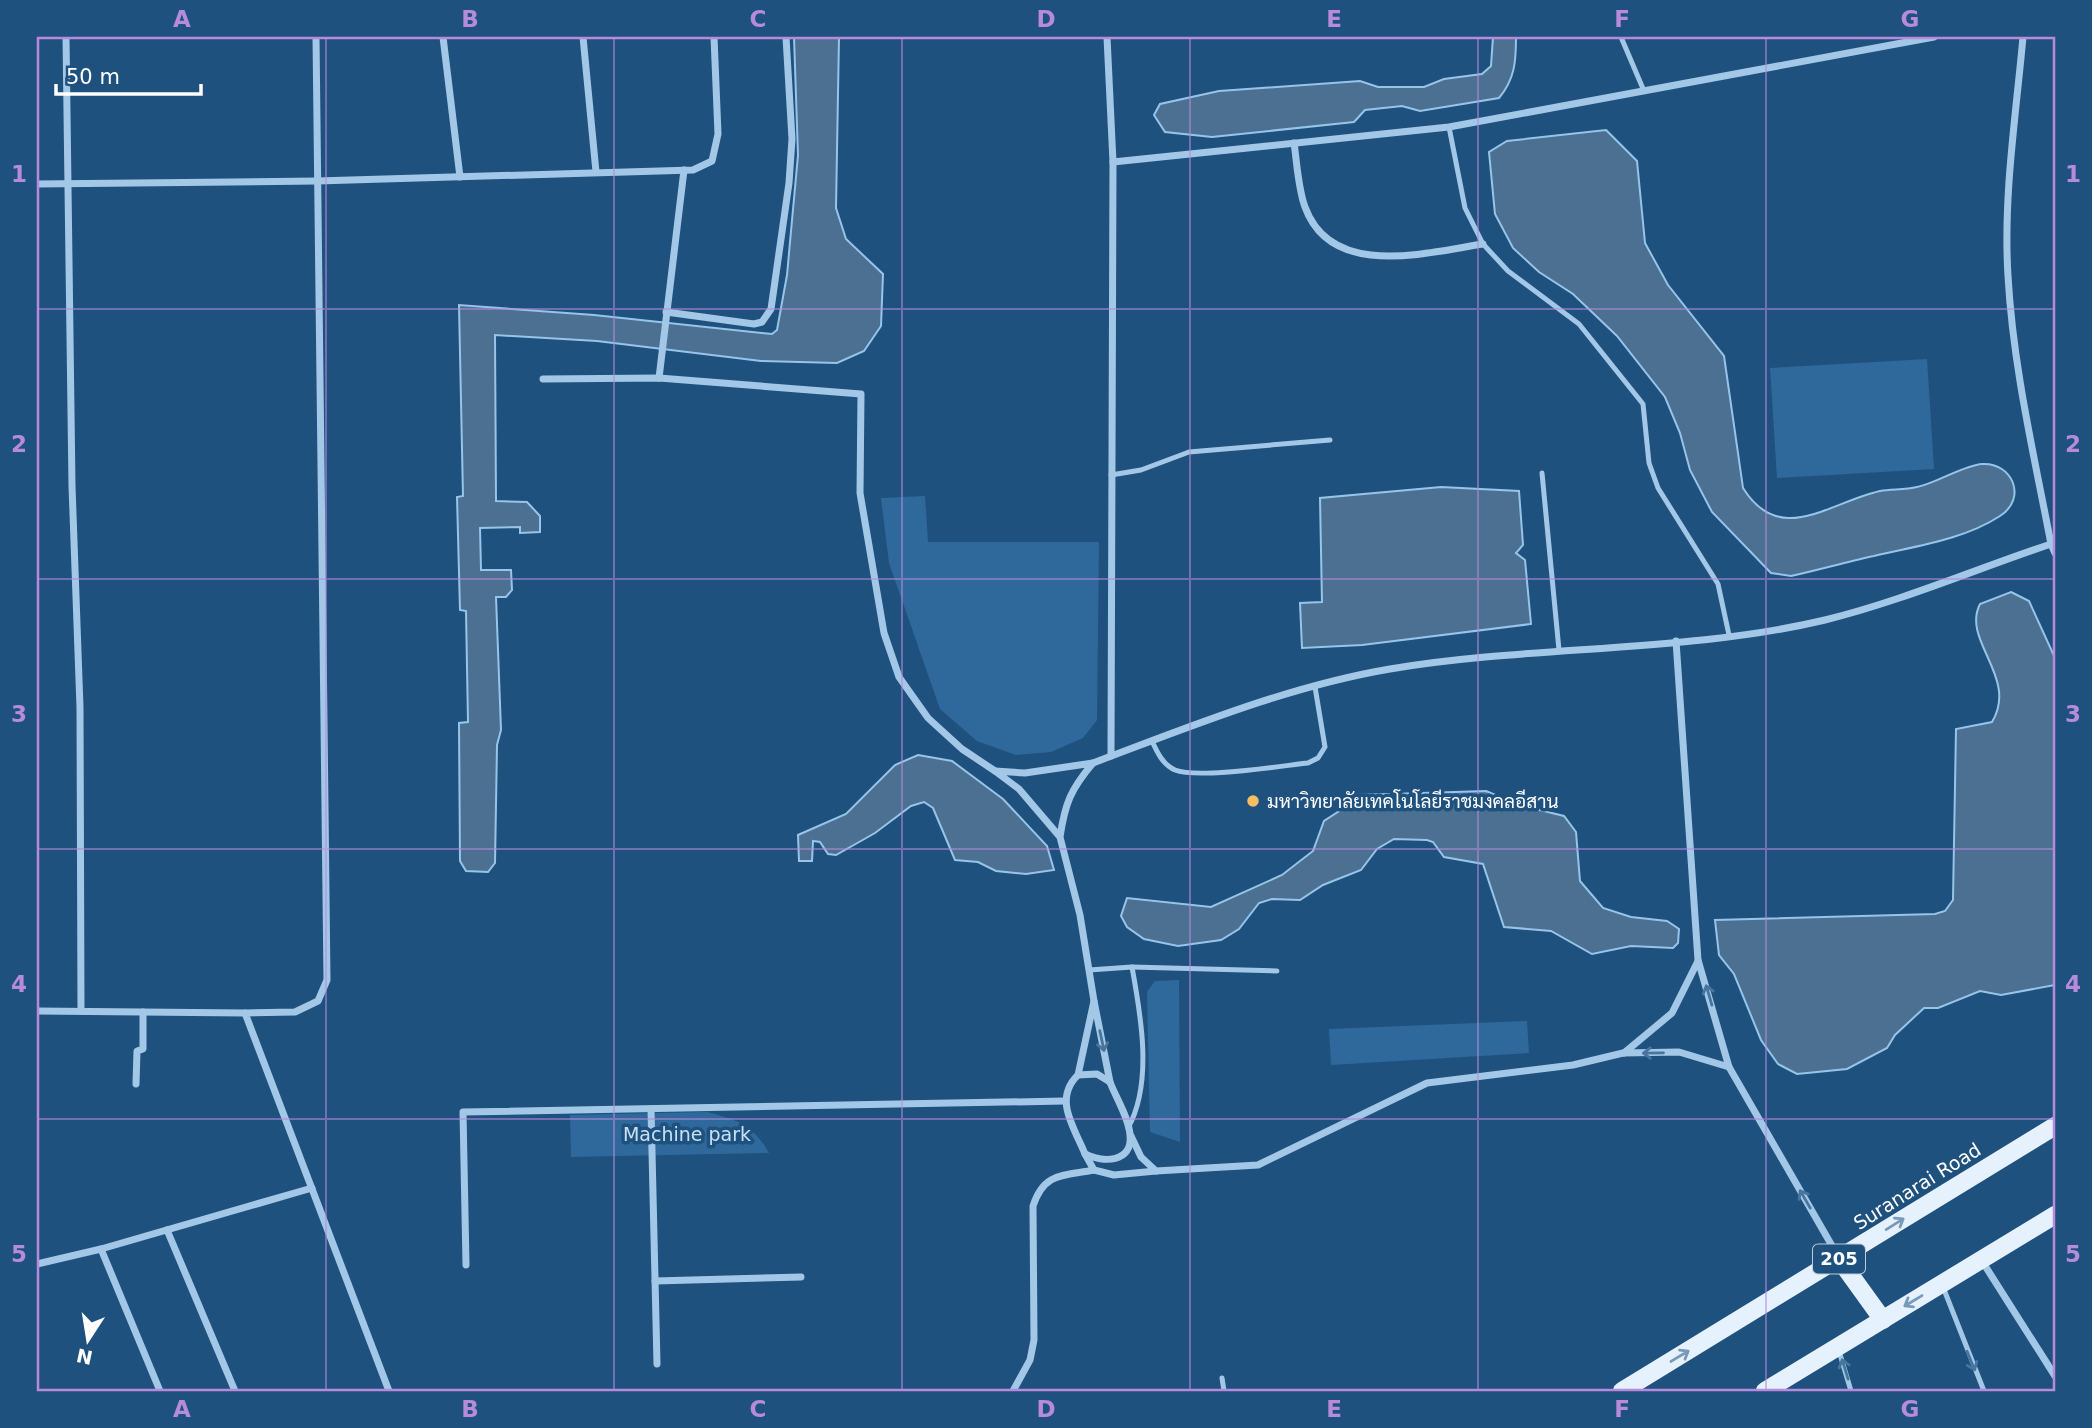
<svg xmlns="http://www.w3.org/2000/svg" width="2092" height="1428" viewBox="0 0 2092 1428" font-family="'DejaVu Sans',Sarabun,sans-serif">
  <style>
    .green { fill: #2f699b }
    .water { fill: #4b7091; stroke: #97c4e9; stroke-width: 2 }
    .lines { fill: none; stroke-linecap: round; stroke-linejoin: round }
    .lane { stroke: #a3c8e7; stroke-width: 5 }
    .street { stroke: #a3c8e7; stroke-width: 7 }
    .primary { stroke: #e5f1fd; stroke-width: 18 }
    .oneway { stroke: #47759e }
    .oneway2 { stroke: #7899b7 }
    .grid { fill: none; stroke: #b68bdc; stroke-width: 2; stroke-opacity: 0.55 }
    .poi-dot { fill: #f5be63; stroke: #1f517e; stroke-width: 2.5 }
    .labels { text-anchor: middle; stroke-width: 7; stroke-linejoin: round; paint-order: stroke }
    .shield { fill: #1f517e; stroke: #bccbd8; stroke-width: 2 }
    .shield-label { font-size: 18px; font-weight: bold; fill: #fff }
    .poi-label { font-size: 19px; fill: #fff; stroke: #1f517e; text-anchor: start }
    .park-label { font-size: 19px; fill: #c7e0f6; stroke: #1f517e }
    .street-label { font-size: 19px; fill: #fff; stroke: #1f517e }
    .neatline { fill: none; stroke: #b68bdc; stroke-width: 2.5 }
    .grid-label { font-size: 23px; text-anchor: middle; font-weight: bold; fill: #b68bdc }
  </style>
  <rect width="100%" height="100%" fill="#1f517e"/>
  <g class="green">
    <path d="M1927 359 1934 469 1777 478 1770 368Z"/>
    <path d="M925 496 928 542H1099L1097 720 1083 738 1051 752 1016 755 977 741 940 709 889 563 881 498Z"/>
    <path d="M1179 980 1180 1142 1150 1132 1147 992 1155 981Z"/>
    <path d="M1527 1021 1529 1053 1331 1065 1329 1029Z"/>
    <path d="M707 1112C738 1120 753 1125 769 1153L571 1157 570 1115Z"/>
  </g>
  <g class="water">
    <path d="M794 37H839L836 208 846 239 883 274 881 326 864 351 837 363 761 361 597 341 495 335 496 501 527 502 540 516V532L520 533V527L480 528 481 570H511L512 590 506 597H496L501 730 497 745 495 863 488 872 466 871 460 861 459 723 468 722 466 611 460 610 457 497 463 496 459 305 594 315 772 334 777 330 787 275 798 155Z"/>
    <path d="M1493 37H1516C1516 61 1515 79 1499 98L1420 111 1402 106 1365 110 1354 122 1212 137 1165 132 1154 115 1160 104 1219 91 1360 81 1378 87H1424L1444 79 1482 74 1491 66Z"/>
    <path d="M1606 130 1637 161 1645 243 1668 285 1724 356 1743 488C1780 547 1828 503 1880 491 1892 489 1905 490 1917 487 1936 483 1965 465 1982 464 2012 462 2028 498 2000 516 1963 540 1916 546 1874 556 1846 562 1818 570 1791 576L1771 573 1712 512 1690 470 1680 433 1665 397 1617 336 1573 294 1539 272 1513 248 1495 214 1489 152 1507 141Z"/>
    <path d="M1441 487 1519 491 1523 545 1516 553 1525 560 1531 624 1362 645 1302 648 1300 603 1322 602 1320 498Z"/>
    <path d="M2011 592 2029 601 2055 658V985L2001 995 1980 991 1938 1008H1924L1895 1035 1887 1048 1847 1069 1797 1074 1778 1064 1761 1040 1734 974 1719 955 1715 920 1935 914 1945 911 1953 900 1956 729 1992 722C2019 677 1961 641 1980 604Z"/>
    <path d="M918 755 952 761 1003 799 1047 846 1054 870 1026 874 996 871 978 862 955 860 933 808 924 802 911 806 875 833 836 855 828 854 820 842 813 841 812 861H799L798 835 846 814 895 765Z"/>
    <path d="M1486 791 1519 805 1564 816 1576 832 1580 881 1603 908 1631 917 1667 921 1679 929 1678 943 1673 948 1631 946 1592 954 1551 931 1504 927 1483 864 1444 857 1433 842 1427 840 1394 839 1377 849 1361 870 1323 885 1300 900 1272 899 1259 903 1239 929 1221 940 1178 946 1144 939 1127 927 1121 916 1127 898 1211 907 1282 875 1313 851 1324 821 1347 806 1357 795Z"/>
  </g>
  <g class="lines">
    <g class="lane">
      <path d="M1621 37 1644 91"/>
      <path d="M1449 127 1465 208 1483 244 1508 271 1579 324 1643 404 1649 463 1658 488 1718 584 1729 635"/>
      <path d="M1542 473 1559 650"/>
      <path d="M1111 475 1141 470 1189 452 1330 440"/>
      <path d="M1152 741C1157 752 1163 765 1175 770 1198 779 1280 766 1308 763L1318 758 1325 747 1315 687"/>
      <path d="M1132 967 1277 971"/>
      <path d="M1089 970 1132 967C1141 1016 1153 1083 1128 1128"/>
      <path d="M1943 1287 1984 1391"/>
      <path d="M1839 1351 1851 1391"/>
      <path d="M1222 1378 1224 1391"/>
    </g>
    <g class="street">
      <path d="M66 37 72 486 80 707 81 1011"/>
      <path d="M316 37 327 980 318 1001 295 1012 245 1013 389 1391"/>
      <path d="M443 37 460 177"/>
      <path d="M583 37 596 172"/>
      <path d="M1107 37 1113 162 1111 756"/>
      <path d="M2023 37C2016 115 2003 197 2008 276 2013 366 2034 455 2051 544L2055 553"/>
      <path d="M1294 143C1297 163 1298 188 1305 207 1331 279 1425 253 1483 244"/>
      <path d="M1113 162 1449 127 1934 37"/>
      <path d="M37 184 317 181 693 170 712 161 718 134 714 37"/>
      <path d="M666 312 754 324 762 322 771 309 789 183 792 139 786 37"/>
      <path d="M659 378 684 170"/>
      <path d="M543 379 659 378 861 394 860 493 884 633 899 677 928 718 962 749 995 771"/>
      <path d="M1676 641 1698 960 1729 1067 1839 1258"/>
      <path d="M1093 763C1189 727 1289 686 1390 669 1533 645 1686 653 1825 620 1902 601 1976 569 2051 544"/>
      <path d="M1060 837C1065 803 1071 789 1093 763L1025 773 995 771 1019 789 1060 837 1080 915 1094 1001"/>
      <path d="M37 1011 245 1013"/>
      <path d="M1624 1053 1672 1013 1698 961"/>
      <path d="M1097 1074 1110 1082C1116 1098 1129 1118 1130 1135 1133 1163 1103 1163 1085 1154 1074 1127 1053 1099 1078 1075Z"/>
      <path d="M1078 1075 1094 1001 1110 1082"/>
      <path d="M136 1084 137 1051 143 1049V1012"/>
      <path d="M651 1109 657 1364"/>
      <path d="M1085 1154 1094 1170 1114 1175 1156 1171 1141 1157 1131 1136"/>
      <path d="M1156 1171 1258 1165 1427 1083 1573 1065 1623 1053 1679 1052 1729 1067"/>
      <path d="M167 1230 235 1391"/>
      <path d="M101 1249 160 1391"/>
      <path d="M1982 1261 2055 1376"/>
      <path d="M37 1264 101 1249 312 1188"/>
      <path d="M466 1265 463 1112 1064 1101"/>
      <path d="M655 1281 801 1277"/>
      <path d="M1013 1391 1030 1360 1034 1340 1033 1206C1044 1172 1063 1176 1094 1170"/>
    </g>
    <g class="primary">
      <path d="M1839 1259 1883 1320"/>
      <path d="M1622 1391 2055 1126"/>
      <path d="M1765 1391 2055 1215"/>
    </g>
  </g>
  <defs><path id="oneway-shaft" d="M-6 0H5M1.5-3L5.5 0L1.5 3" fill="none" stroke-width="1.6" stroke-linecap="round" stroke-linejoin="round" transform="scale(1.75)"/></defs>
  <g class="oneway">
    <use href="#oneway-shaft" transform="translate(1709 995) rotate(-106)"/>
    <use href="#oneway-shaft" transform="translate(1102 1041) rotate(78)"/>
    <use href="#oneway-shaft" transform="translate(1653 1053) rotate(179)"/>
    <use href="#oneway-shaft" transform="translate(1805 1199) rotate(-120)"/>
    <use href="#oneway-shaft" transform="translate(1971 1361) rotate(68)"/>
    <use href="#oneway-shaft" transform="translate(1845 1369) rotate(-107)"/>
  </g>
  <g class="oneway2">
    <use href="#oneway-shaft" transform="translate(1895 1224) rotate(-32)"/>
    <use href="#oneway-shaft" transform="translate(1913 1301) rotate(149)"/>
    <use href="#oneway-shaft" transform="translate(1680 1356) rotate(-31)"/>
  </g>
  <path class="grid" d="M326 37V1391M614 37V1391M902 37V1391M1190 37V1391M1478 37V1391M1766 37V1391M37 309H2055M37 579H2055M37 849H2055M37 1119H2055"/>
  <circle class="poi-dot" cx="1253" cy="801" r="7"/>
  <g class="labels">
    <rect class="shield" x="1813" y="1244.5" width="52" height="29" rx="5"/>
    <g class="shield-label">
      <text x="1839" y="1265">205</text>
    </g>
    <g class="poi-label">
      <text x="1267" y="808">มหาวิทยาลัยเทคโนโลยีราชมงคลอีสาน</text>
    </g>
    <g class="park-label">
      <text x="687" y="1141">Machine park</text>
    </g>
    <g class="street-label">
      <text transform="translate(1917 1186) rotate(-32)" y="7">Suranarai Road</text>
    </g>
  </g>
  <rect width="2092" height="1428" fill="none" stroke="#1f517e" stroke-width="77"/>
  <g transform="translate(88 1340) rotate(192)" stroke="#1f517e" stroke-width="5" paint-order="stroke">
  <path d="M0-5L12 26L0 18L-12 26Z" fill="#ffffff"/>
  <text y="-10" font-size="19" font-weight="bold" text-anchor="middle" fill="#ffffff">N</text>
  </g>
  <path d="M56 84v10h145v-10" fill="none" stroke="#ffffff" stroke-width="3.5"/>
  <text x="66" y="84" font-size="21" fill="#ffffff" stroke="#1f517e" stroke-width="5" paint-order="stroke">50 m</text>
  <rect x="38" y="38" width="2016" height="1352" class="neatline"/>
  <g class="grid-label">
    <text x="182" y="27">A</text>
    <text x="470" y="27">B</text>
    <text x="758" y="27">C</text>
    <text x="1046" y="27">D</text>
    <text x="1334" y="27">E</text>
    <text x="1622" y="27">F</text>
    <text x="1910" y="27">G</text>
    <text x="19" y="182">1</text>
    <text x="2073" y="182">1</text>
    <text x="19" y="452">2</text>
    <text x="2073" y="452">2</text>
    <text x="19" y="722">3</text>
    <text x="2073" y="722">3</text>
    <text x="19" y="992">4</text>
    <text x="2073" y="992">4</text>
    <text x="19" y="1262">5</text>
    <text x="2073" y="1262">5</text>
    <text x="182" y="1417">A</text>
    <text x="470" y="1417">B</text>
    <text x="758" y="1417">C</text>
    <text x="1046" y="1417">D</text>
    <text x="1334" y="1417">E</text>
    <text x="1622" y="1417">F</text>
    <text x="1910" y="1417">G</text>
  </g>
</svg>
